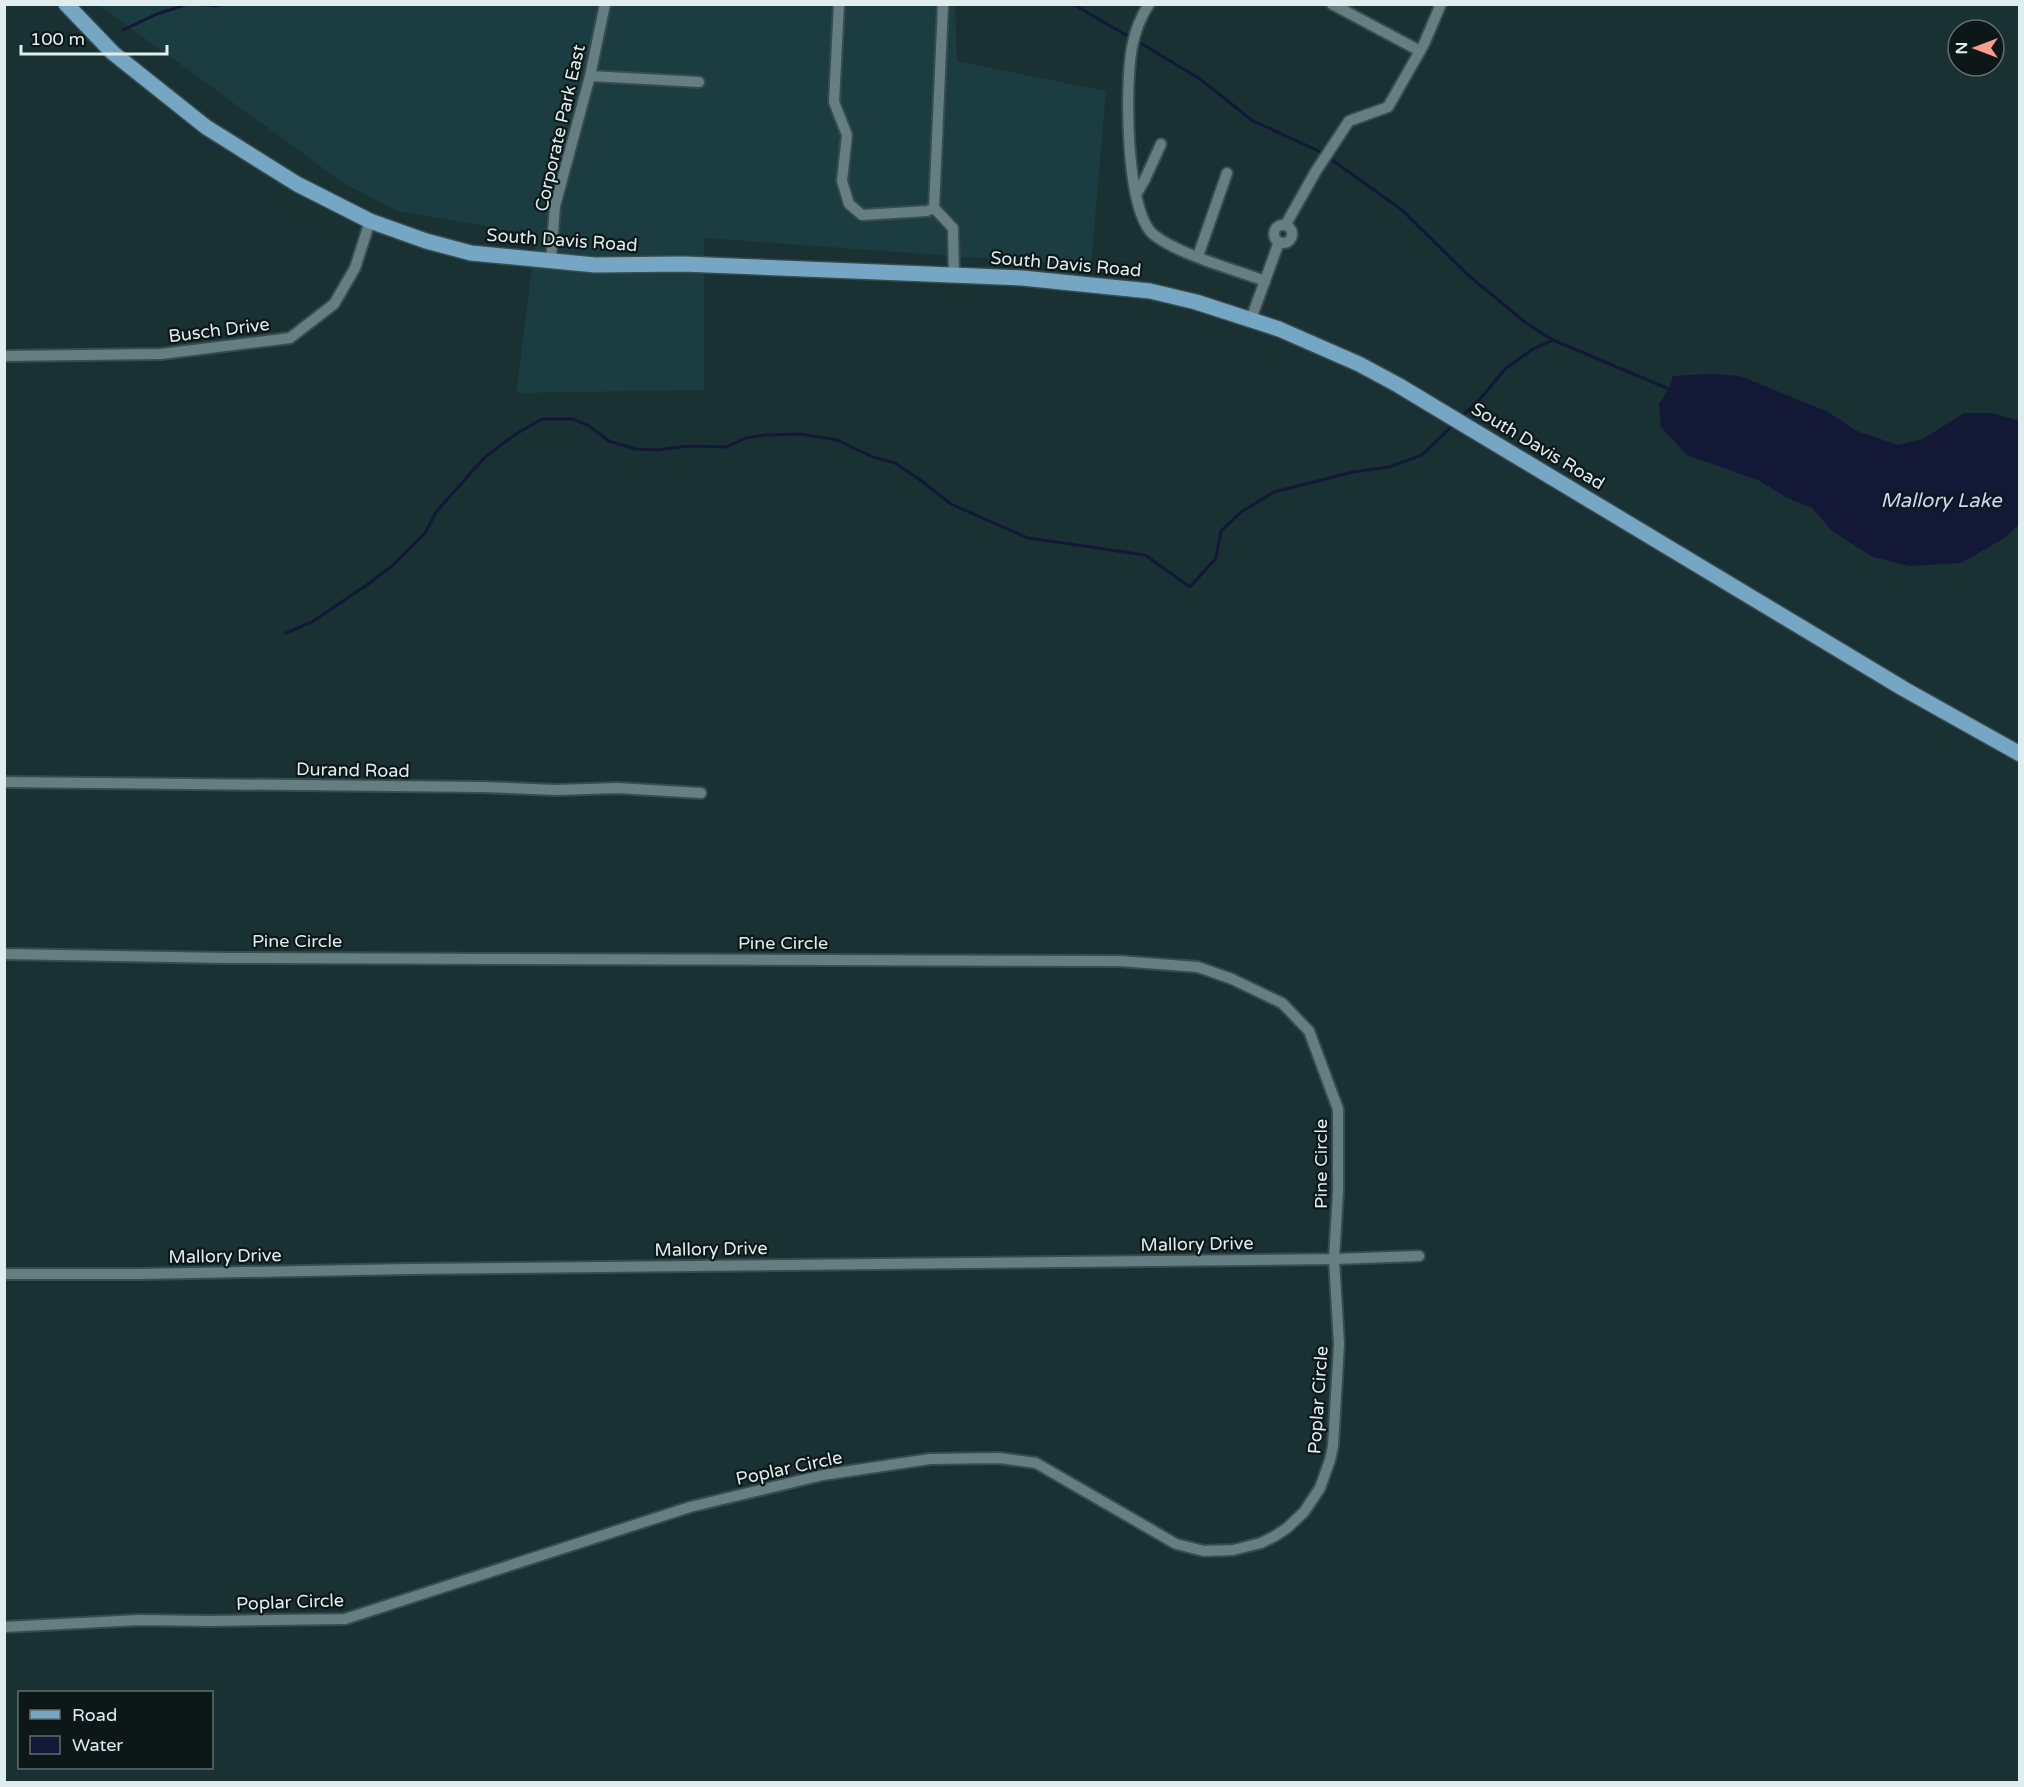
<svg xmlns="http://www.w3.org/2000/svg" width="2024" height="1787" viewBox="0 0 2024 1787" font-family="'Varela Round',sans-serif">
  <style>
    .built { fill: #1b3c40 }
    .water { fill: #141837 }
    .lines { fill: none; stroke-linecap: round; stroke-linejoin: round }
    .stream { stroke: #141837; stroke-width: 3 }
    .minor-casing { stroke: #384c4e; stroke-width: 14 }
    .primary-casing { stroke: #384c4e; stroke-width: 18 }
    .minor { stroke: #647e81; stroke-width: 10 }
    .primary { stroke: #75a7c4; stroke-width: 15 }
    .labels { text-anchor: middle; stroke-width: 4.5; stroke-linejoin: round; paint-order: stroke }
    .street-label { font-size: 18px; fill: #dfedee; stroke: #0d1718 }
    .water-label { font-size: 20px; font-style: italic; fill: #ccd5fc; stroke: #0d1718 }
  </style>
  <rect width="100%" height="100%" fill="#1a3134"/>
  <path class="built" d="M99 5H955L957 61 1106 91 1091 266 704 238V390L516 393 536 235 398 211 345 184Z"/>
  <path class="water" d="M1710 374 1740 376 1828 412 1857 431 1898 445 1923 439 1964 413H1991L2016 420 2019 419V525L2003 539 1961 563 1909 566 1873 557 1832 531 1812 508 1787 498 1760 481 1687 455 1661 427 1659 404 1669 389 1673 376Z"/>
  <g class="lines">
    <g class="stream">
      <path d="M193 4 216 6 223 4"/>
      <path d="M1073 4 1131 38"/>
      <path d="M123 30 157 14 188 4"/>
      <path d="M1137 41 1200 79 1253 121 1323 153"/>
      <path d="M1328 157 1402 210 1468 275 1526 323 1553 340 1669 389"/>
      <path d="M1462 416 1480 399 1506 368 1533 349 1553 340"/>
      <path d="M286 633 312 622 371 582 393 565 425 533 436 512 485 457 516 434 542 419H573L589 426 609 441 636 449 657 450 689 446 726 447 746 438 766 435 801 434 837 440 873 457 895 463 923 482 951 504 1028 538 1145 555 1190 587 1216 558 1221 531 1241 512 1274 492 1353 472 1389 467 1422 455 1453 425"/>
    </g>
    <defs>
      <g id="minor">
        <path d="M839 4 834 102 847 135 842 181 849 204 862 215 927 211 934 208"/>
        <path d="M943 4 934 208 953 228 954 275"/>
        <path d="M1149 4C1140 18 1135 31 1132 47 1125 83 1125 212 1154 235 1180 255 1233 269 1265 281"/>
        <path d="M1332 4 1420 51"/>
        <path d="M590 76 699 82"/>
        <path d="M1137 193 1145 179 1161 144"/>
        <path d="M1286 224 1316 171 1349 121 1388 107 1424 44 1441 4"/>
        <circle cx="1283" cy="234" r="9"/>
        <path d="M1198 256 1227 173"/>
        <path d="M551 259 555 206 590 76 605 4"/>
        <path d="M1251 319 1279 242"/>
        <path d="M4 356 161 354 290 338 334 304 355 268 370 221"/>
        <path d="M4 782 482 787 557 790 617 788 701 793"/>
        <path d="M4 954 227 958 1119 961 1198 967 1232 979 1282 1003 1309 1031 1338 1109V1191L1334 1259 1339 1344 1333 1446 1330 1460 1320 1488 1304 1512 1287 1528 1275 1536 1261 1543 1233 1550 1204 1551 1176 1544 1036 1463 999 1458 930 1459 823 1475 690 1507 345 1619 211 1621 139 1620 4 1627"/>
        <path d="M4 1274H140L409 1269 1334 1259 1419 1256"/>
      </g>
      <path id="primary" d="M66 4 113 53 206 127 297 184 370 221 426 241 471 253 595 265 683 264 1022 278 1150 291 1196 302 1279 329 1359 364 1398 385 1904 689 2020 754"/>
    </defs>
    <use href="#minor" class="minor-casing"/>
    <use href="#primary" class="primary-casing"/>
    <use href="#minor" class="minor"/>
    <use href="#primary" class="primary"/>
  </g>
  <g class="labels">
    <g class="street-label">
      <text transform="translate(560 128) rotate(-77)" y="6">Corporate Park East</text>
      <text transform="translate(562 240) rotate(4)" y="6">South Davis Road</text>
      <text transform="translate(1066 264) rotate(5)" y="6">South Davis Road</text>
      <text transform="translate(219 330) rotate(-7)" y="6">Busch Drive</text>
      <text transform="translate(1538 446) rotate(31)" y="6">South Davis Road</text>
      <text transform="translate(353 770) rotate(1)" y="6">Durand Road</text>
      <text x="297" y="947">Pine Circle</text>
      <text x="783" y="949">Pine Circle</text>
      <text transform="translate(1321 1164) rotate(-90)" y="6">Pine Circle</text>
      <text transform="translate(1197 1244) rotate(-1)" y="6">Mallory Drive</text>
      <text transform="translate(711 1249) rotate(-1)" y="6">Mallory Drive</text>
      <text transform="translate(225 1256) rotate(-1)" y="6">Mallory Drive</text>
      <text transform="translate(1318 1400) rotate(-86)" y="6">Poplar Circle</text>
      <text transform="translate(789 1468) rotate(-12)" y="6">Poplar Circle</text>
      <text transform="translate(290 1602) rotate(-2)" y="6">Poplar Circle</text>
    </g>
    <g class="water-label">
      <text x="1941" y="507">Mallory Lake</text>
    </g>
  </g>
  <rect width="2024" height="1787" fill="none" stroke="#dfedee" stroke-width="12"/>
  <rect x="18" y="1691" width="195" height="78" fill="#0d1718" stroke="#616d6e" stroke-width="1.5"/>
  <rect x="30" y="1710" width="30" height="9" fill="#75a7c4" stroke="#616d6e" stroke-width="1.5"/>
  <text x="72" y="1721" font-size="18" fill="#dfedee">Road</text>
  <rect x="30" y="1736" width="30" height="18" fill="#141837" stroke="#616d6e" stroke-width="1.5"/>
  <text x="72" y="1751" font-size="18" fill="#dfedee">Water</text>
  <g transform="translate(1976 48) rotate(270)"><circle r="28" fill="#0d1718" stroke="#616d6e" stroke-width="1.5"/>
  <path d="M0-4.5L10 22L0 15L-10 22Z" fill="#f59d8e"/>
  <text y="-9" font-size="16" font-weight="bold" text-anchor="middle" fill="#dfedee">N</text>
  </g>
  <path d="M21 45v9h146v-9" fill="none" stroke="#dfedee" stroke-width="3"/>
  <text x="30" y="45" font-size="18" fill="#dfedee" stroke="#0d1718" stroke-width="4.5" paint-order="stroke">100 m</text>
</svg>
